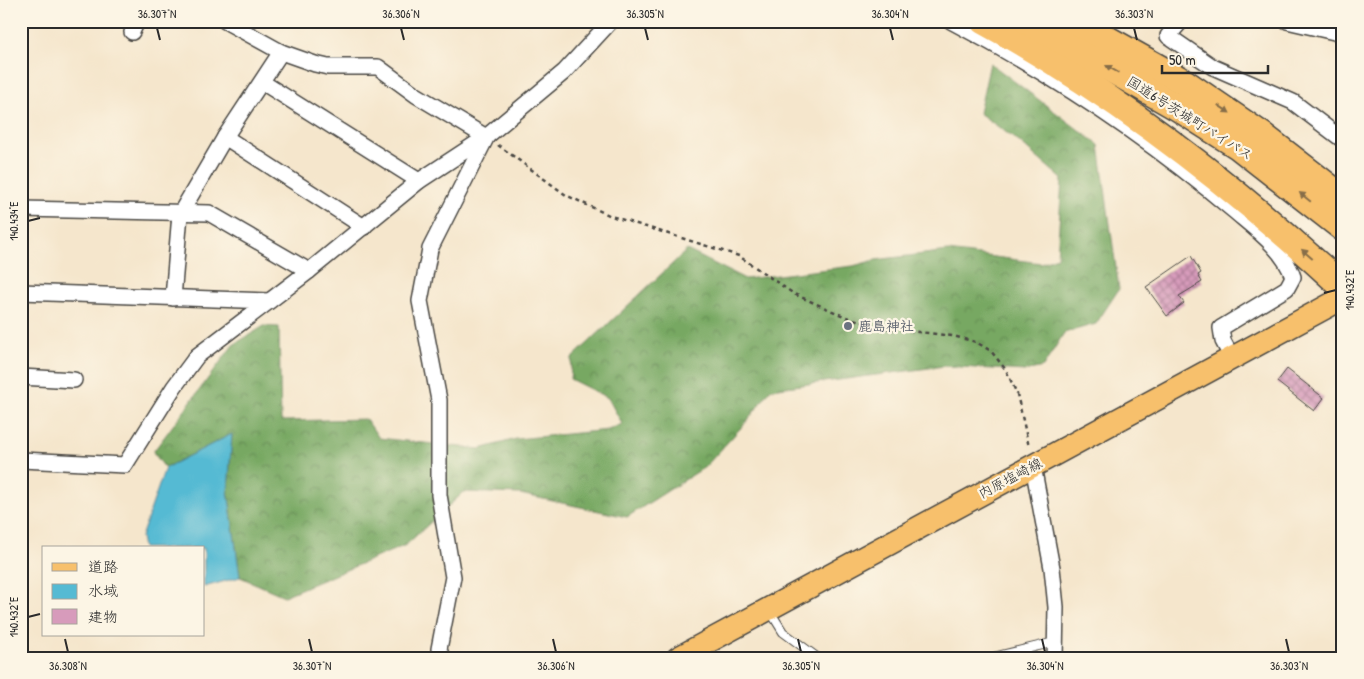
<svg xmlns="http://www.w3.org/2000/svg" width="1364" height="679" viewBox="0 0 1364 679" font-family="'Patrick Hand','Klee One',sans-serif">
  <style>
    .forest { fill: url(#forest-crowns); stroke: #516a46 }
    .water { fill: #55bad3; stroke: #40727f }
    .building { fill: url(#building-cross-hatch) }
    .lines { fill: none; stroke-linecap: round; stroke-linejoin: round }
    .lane-casing { stroke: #494743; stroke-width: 10 }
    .street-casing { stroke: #494743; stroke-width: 18 }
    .primary-casing { stroke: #494743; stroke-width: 25 }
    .highway-casing { stroke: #494743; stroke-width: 29 }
    .path { stroke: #494743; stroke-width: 2.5; stroke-dasharray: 4 4; stroke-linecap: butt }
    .lane { stroke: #fff; stroke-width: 8 }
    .street { stroke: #fff; stroke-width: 15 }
    .primary { stroke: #f7c06c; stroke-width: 22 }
    .highway { stroke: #f7c06c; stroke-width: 26 }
    .oneway { fill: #876e48 }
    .ticks { fill: none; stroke: #2b2b2b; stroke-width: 2 }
    .worship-dot { fill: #6b7280; stroke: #fcf5e5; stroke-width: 2 }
    .labels { text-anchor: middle; stroke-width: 4.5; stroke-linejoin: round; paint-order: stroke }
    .street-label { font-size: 14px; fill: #2b2b2b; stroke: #fcf5e5 }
    .worship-label { font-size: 14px; font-weight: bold; fill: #5b616d; stroke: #fcf5e5; text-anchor: start }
    .neatline { fill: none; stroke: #2b2b2b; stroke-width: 2 }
    .ticks-label { font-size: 12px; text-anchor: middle; fill: #2b2b2b }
  </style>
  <defs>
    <pattern id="forest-crowns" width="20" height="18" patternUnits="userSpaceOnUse" patternTransform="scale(1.25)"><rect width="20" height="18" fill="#77a862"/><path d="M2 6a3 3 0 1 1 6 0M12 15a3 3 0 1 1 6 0" fill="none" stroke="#628951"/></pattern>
    <pattern id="building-cross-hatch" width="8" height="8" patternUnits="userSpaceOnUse" patternTransform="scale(1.25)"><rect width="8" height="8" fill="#d79bbb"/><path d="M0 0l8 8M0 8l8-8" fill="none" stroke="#af7f98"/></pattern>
  </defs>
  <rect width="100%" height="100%" fill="#fcf5e5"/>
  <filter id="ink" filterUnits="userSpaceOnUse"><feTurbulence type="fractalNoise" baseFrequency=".02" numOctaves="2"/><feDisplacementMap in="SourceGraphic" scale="10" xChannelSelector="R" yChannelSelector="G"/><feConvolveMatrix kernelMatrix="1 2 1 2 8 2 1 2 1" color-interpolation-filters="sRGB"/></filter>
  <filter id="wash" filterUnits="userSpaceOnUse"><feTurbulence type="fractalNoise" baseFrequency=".0096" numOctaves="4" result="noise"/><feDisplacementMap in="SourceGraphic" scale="20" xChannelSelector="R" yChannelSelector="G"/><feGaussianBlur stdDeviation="1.12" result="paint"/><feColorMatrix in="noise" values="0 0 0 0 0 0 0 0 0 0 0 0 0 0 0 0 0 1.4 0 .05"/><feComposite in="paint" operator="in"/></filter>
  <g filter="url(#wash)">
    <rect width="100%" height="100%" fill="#f5e6cc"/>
    <path class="forest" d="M990 63 1099 145 1119 289 1096 324 1064 333 1043 367 1025 371 944 366 771 389 748 420 705 467 627 517 520 494 464 492 406 545 284 596 240 577 228 491 232 434 165 468 153 452 233 345 264 326 279 327 281 421 366 419 379 438 480 449 516 439 608 430 622 424 608 398 570 379 572 358 687 250 745 279 853 266 875 260 948 251 1041 263 1057 257 1062 179 1018 141 979 113Z"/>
    <path class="water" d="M232 434 228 491 240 577 204 587V548H143L141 537 165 468Z"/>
    <g id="blocks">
      <g class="building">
        <path d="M1191 256 1201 273 1198 275 1202 282 1179 296 1184 303 1167 316 1146 287Z"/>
        <path d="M1287 369 1324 398 1314 411 1277 382Z"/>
      </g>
    </g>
  </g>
  <g filter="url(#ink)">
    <use href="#blocks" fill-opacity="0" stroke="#494743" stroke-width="1"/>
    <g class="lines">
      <defs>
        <g id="lane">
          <path d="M770 611 783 632 818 658"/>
          <path d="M989 658 1055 642"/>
        </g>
        <g id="street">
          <path d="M225 21 281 52 315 64 328 67H378L416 95 486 137"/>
          <path d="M951 21C1052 74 1146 136 1233 210 1254 228 1284 249 1293 277L1287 288 1221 328 1223 341 1232 358"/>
          <path d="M1181 21 1168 36 1213 67 1293 102 1343 140"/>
          <path d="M1287 21 1343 34"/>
          <path d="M132 32 137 21"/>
          <path d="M262 82 419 181"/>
          <path d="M225 137 364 227"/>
          <path d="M21 209 209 213 309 271"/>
          <path d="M21 292 269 301"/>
          <path d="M173 298 180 214 225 137 281 52"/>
          <path d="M21 377 74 380"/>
          <path d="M21 460 125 465 174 387 197 356 309 271 419 181 486 137 564 72 611 21"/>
          <path d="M1033 466 1052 568 1056 607 1055 658"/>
          <path d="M442 658 439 649 453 577 439 495V400L420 301 430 249 486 138"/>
        </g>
        <path id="primary" d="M678 658 1343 298"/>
        <g id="highway">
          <path d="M983 21C1115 93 1233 185 1343 287"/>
          <path d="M1027 21 1180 109 1238 146 1343 228"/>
          <path d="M1075 21 1184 82 1263 136 1343 198"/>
        </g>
      </defs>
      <use href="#lane" class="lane-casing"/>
      <use href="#street" class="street-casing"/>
      <use href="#primary" class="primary-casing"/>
      <use href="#highway" class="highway-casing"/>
      <path class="path" d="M498 145 566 195 587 205 611 216 739 256 794 294 846 317 885 328 953 336 976 342 991 351 1006 370 1017 394 1029 447"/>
      <use href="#lane" class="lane"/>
      <use href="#street" class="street"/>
      <use href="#primary" class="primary"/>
      <use href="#highway" class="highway"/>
    </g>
    <defs><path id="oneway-solid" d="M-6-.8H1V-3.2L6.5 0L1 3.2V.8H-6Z" transform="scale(1.25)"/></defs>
    <g class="oneway">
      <use href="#oneway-solid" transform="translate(1112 69) rotate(-150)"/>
      <use href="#oneway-solid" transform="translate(1224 109) rotate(34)"/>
      <use href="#oneway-solid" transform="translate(1305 197) rotate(-141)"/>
      <use href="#oneway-solid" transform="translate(1307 254) rotate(-139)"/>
    </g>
  </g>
  <path class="ticks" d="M157 28 160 40M401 28 404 40M645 28 648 40M890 28 893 40M1134 28 1137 40M28 221 40 218M1324 293 1336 290M28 617 40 614M65 639 68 652M309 639 312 652M553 639 556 652M798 639 801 652M1042 639 1045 652M1286 639 1289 652"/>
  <circle class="worship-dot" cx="848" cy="326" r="5"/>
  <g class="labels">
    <g class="street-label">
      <text transform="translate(1190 118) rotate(32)" y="5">国道6号茨城町バイパス</text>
      <text transform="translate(1010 478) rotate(-28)" y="5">内原塩崎線</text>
    </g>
    <g class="worship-label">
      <text x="858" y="331">鹿島神社</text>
    </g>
  </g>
  <rect width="1364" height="679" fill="none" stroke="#fcf5e5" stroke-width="55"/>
  <rect x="42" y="546" width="162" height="90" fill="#fcf5e5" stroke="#a8a49b"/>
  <rect x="52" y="563" width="25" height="8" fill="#f7c06c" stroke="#a8a49b"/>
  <text x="88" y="572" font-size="15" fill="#2b2b2b">道路</text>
  <rect x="52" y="584" width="25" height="15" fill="#55bad3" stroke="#a8a49b"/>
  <text x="88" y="596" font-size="15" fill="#2b2b2b">水域</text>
  <rect x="52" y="609" width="25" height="15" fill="#d79bbb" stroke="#a8a49b"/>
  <text x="88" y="622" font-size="15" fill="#2b2b2b">建物</text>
  <path d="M1162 65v8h106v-8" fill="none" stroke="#2b2b2b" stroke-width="2.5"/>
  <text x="1169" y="65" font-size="15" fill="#2b2b2b" stroke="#fcf5e5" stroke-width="4" paint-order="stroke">50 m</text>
  <rect x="28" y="28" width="1308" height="624" class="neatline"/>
  <g class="ticks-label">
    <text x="157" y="18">36.307°N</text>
    <text x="401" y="18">36.306°N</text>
    <text x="645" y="18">36.305°N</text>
    <text x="890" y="18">36.304°N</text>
    <text x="1134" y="18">36.303°N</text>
    <text transform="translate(14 221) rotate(-90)" y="4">140.434°E</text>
    <text transform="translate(1350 290) rotate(-90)" y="4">140.432°E</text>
    <text transform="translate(14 617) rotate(-90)" y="4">140.432°E</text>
    <text x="68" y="670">36.308°N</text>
    <text x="312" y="670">36.307°N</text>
    <text x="556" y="670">36.306°N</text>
    <text x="801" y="670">36.305°N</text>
    <text x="1045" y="670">36.304°N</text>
    <text x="1289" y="670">36.303°N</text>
  </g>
</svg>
